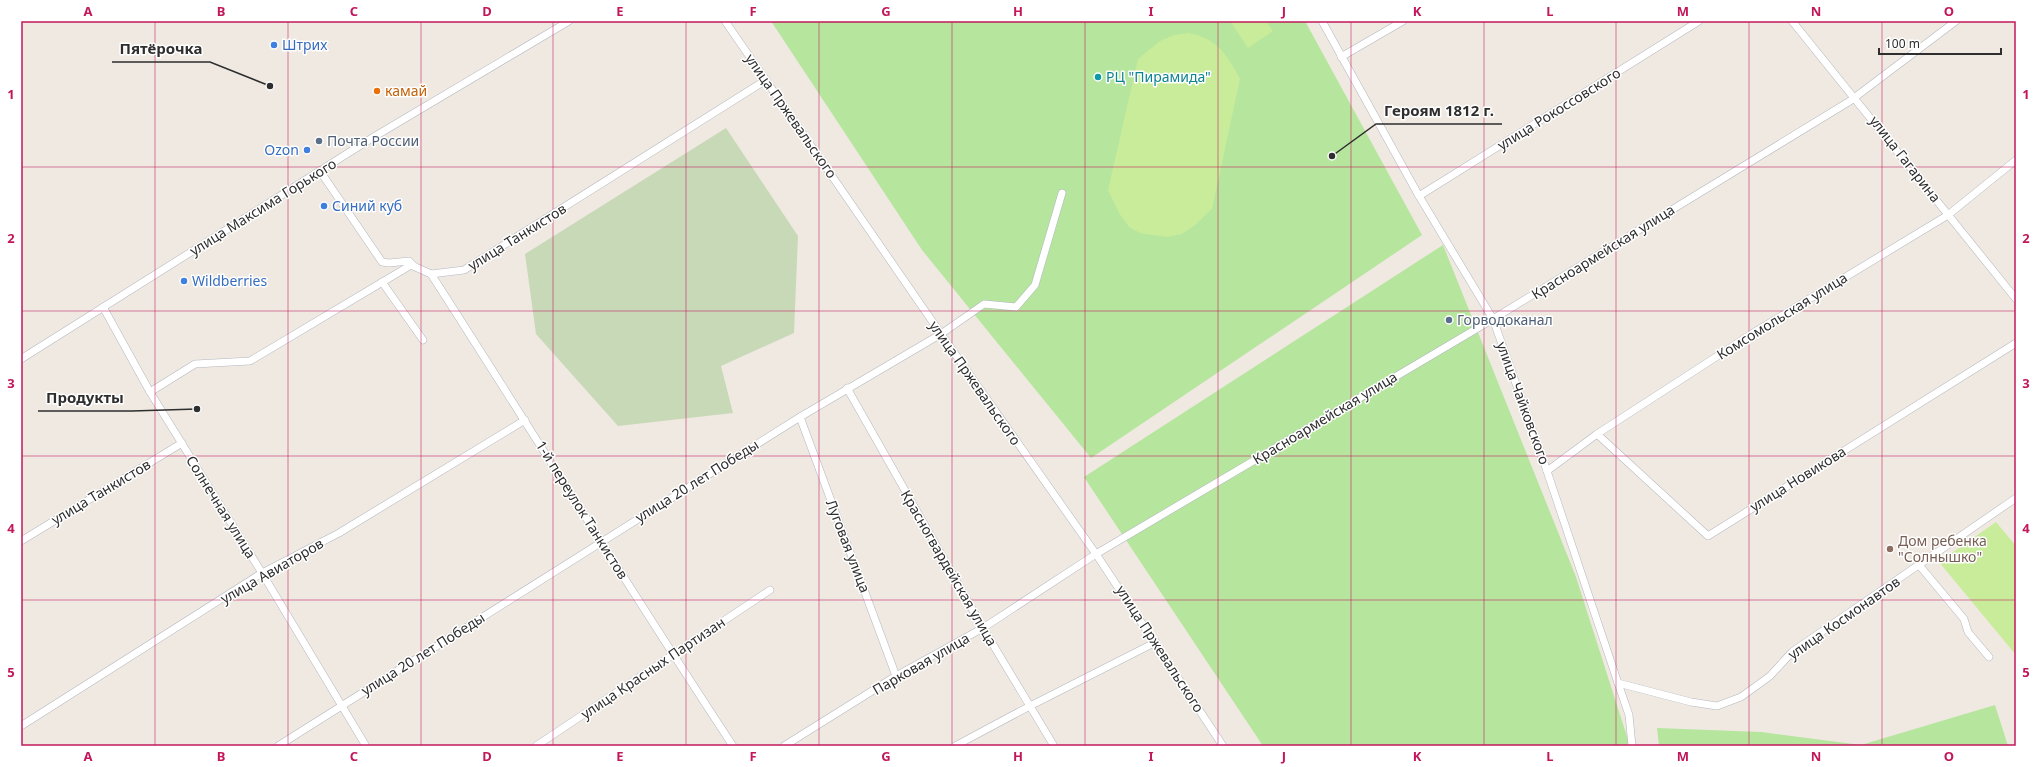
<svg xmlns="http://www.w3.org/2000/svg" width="2037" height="767" viewBox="0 0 2037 767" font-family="'Noto Sans',sans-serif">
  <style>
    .green { fill: #b6e59e }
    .cemetery { fill: #c8d9b8 }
    .pitch { fill: #c9ec9a }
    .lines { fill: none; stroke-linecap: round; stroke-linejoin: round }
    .street-casing { stroke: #b4b7c1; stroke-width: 8 }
    .street { stroke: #fff; stroke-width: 7 }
    .grid { fill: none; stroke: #c2185b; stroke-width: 1; stroke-opacity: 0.55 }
    .shop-dot { fill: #3f7fe0; stroke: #fff; stroke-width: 1.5 }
    .culture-dot { fill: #0f9aa8; stroke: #fff; stroke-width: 1.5 }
    .food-dot { fill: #e8710a; stroke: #fff; stroke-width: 1.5 }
    .service-dot { fill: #5c6f8a; stroke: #fff; stroke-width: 1.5 }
    .education-dot { fill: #8d6e63; stroke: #fff; stroke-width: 1.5 }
    .labels { text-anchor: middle; stroke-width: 3; stroke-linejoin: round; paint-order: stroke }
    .shop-label { font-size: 14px; fill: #366cbe; stroke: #fff; text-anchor: start }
    .culture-label { font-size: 14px; fill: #0d838f; stroke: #fff; text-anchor: start }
    .food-label { font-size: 14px; fill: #c56008; stroke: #fff; text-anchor: start }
    .street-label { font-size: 14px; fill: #2e2e2e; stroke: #fff }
    .service-label { font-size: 14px; fill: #4e5e75; stroke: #fff; text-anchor: start }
    .education-label { font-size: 14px; fill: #785e54; stroke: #fff; text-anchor: start }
    .leader { fill: none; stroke: #2e2e2e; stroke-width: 1.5 }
    .callout-dot { fill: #2e2e2e; stroke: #fff; stroke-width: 1.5 }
    .callout-label { font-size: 15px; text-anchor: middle; font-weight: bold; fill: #2e2e2e; stroke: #fff; stroke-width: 3; stroke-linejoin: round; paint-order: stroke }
    .neatline { fill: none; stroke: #c2185b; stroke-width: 1.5 }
    .grid-label { font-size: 13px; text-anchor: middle; font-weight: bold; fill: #c2185b }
  </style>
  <rect width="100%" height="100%" fill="#efe9e1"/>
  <g class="green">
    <path d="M771 21H1305L1422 235 1091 458 922 250Z"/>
    <path d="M1443 245 1576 577 1630 746H1263L1084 477Z"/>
    <path d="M1995 705 2008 746H1659L1657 728 1761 732 1861 745Z"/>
  </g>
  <path class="cemetery" d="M726 128 798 236 794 333 721 366 733 413 618 426 536 334 525 254Z"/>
  <g class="pitch">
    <path d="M1230 21H1266L1273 31 1248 48Z"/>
    <path d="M1189 33C1218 39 1227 55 1240 79L1212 209 1195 225 1182 234 1168 237 1152 235 1140 233 1129 227 1119 213 1108 190 1138 59 1160 41 1174 35Z"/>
    <path d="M1996 522 2016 546V655L1939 562Z"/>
  </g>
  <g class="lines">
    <defs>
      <g id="street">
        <path d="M725 21 941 334 1096 554 1223 746"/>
        <path d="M1322 21 1419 196 1493 319 1547 471 1618 683 1629 715 1632 746"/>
        <path d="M1792 21 2016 299"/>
        <path d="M1341 57 1403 21"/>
        <path d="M320 171 382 262 389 263 409 261 414 266"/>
        <path d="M1419 196 1699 21"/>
        <path d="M431 274C532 431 630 590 733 746"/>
        <path d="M382 282 423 340"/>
        <path d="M103 307 150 392 262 573 366 746"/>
        <path d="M21 359 372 138 569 21"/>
        <path d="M847 388 983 628 1054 746"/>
        <path d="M150 392 195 364 250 361 411 265 431 274 464 270 766 80"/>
        <path d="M800 417 896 676"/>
        <path d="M1597 434 1708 536 2016 343"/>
        <path d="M1547 471 1597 434 1753 333 1948 215 2016 160"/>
        <path d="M21 541 182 443"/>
        <path d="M1919 565 1964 619 1968 632 1989 657"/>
        <path d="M1618 683 1691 702 1717 706 1741 697 1770 676 1792 652 2016 498"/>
        <path d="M21 726 262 573 339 533 525 420"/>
        <path d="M278 746 800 417 941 334 984 304 1016 307 1035 285 1062 193"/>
        <path d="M536 746 770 590"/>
        <path d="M784 746 896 676 983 628 1096 554 1493 319 1850 101 1956 21"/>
        <path d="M955 746 1030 706 1156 642"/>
      </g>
    </defs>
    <use href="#street" class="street-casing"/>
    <use href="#street" class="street"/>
  </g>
  <path class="grid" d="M155 21V746M288 21V746M421 21V746M553 21V746M686 21V746M819 21V746M952 21V746M1085 21V746M1218 21V746M1351 21V746M1484 21V746M1616 21V746M1749 21V746M1882 21V746M21 167H2016M21 311H2016M21 456H2016M21 600H2016"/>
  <g class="shop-dot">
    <circle cx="274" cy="45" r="4"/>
    <circle cx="307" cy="150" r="4"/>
    <circle cx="324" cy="206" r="4"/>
    <circle cx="184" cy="281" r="4"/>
  </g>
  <circle class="culture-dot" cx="1098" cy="77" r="4"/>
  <circle class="food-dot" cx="377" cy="91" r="4"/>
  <g class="service-dot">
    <circle cx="319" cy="141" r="4"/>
    <circle cx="1449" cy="320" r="4"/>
  </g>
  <circle class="education-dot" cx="1890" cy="549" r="4"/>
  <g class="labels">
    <g class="shop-label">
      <text x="282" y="50">Штрих</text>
      <text x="299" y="155" text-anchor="end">Ozon</text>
      <text x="332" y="211">Синий куб</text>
      <text x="192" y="286">Wildberries</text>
    </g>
    <g class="culture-label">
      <text x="1106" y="82">РЦ "Пирамида"</text>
    </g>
    <g class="food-label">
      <text x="385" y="96">камай</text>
    </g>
    <g class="street-label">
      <text transform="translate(1559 109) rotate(-32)" y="5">улица Рокоссовского</text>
      <text transform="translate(791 116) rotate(55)" y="5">улица Пржевальского</text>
      <text transform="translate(1905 159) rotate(52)" y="5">улица Гагарина</text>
      <text transform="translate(263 207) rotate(-32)" y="5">улица Максима Горького</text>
      <text transform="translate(517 237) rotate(-32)" y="5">улица Танкистов</text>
      <text transform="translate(1603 252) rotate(-32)" y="5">Красноармейская улица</text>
      <text transform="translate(1782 316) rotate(-32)" y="5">Комсомольская улица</text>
      <text transform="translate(975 383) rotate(55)" y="5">улица Пржевальского</text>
      <text transform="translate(1523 403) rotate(70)" y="5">улица Чайковского</text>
      <text transform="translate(1325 418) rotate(-31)" y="5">Красноармейская улица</text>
      <text transform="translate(1798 479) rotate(-32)" y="5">улица Новикова</text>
      <text transform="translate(697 481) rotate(-32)" y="5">улица 20 лет Победы</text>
      <text transform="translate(101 492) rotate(-31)" y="5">улица Танкистов</text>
      <text transform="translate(221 507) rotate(58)" y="5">Солнечная улица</text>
      <text transform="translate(582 510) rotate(58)" y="5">1-й переулок Танкистов</text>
      <text transform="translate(848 546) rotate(69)" y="5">Луговая улица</text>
      <text transform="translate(949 568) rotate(60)" y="5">Красногвардейская улица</text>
      <text transform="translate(272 571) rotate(-30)" y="5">улица Авиаторов</text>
      <text transform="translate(1844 618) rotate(-35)" y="5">улица Космонавтов</text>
      <text transform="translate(1160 649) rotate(57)" y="5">улица Пржевальского</text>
      <text transform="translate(423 654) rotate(-32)" y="5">улица 20 лет Победы</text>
      <text transform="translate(921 664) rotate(-30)" y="5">Парковая улица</text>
      <text transform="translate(653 668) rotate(-34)" y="5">улица Красных Партизан</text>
    </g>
    <g class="service-label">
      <text x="327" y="146">Почта России</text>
      <text x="1457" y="325">Горводоканал</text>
    </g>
    <g class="education-label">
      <text x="1898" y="546">Дом ребенка<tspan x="1898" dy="16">"Солнышко"</tspan></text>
    </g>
  </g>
  <path class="leader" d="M270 86L210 62H112M1332 156L1376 124H1502M197 409L132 411H38"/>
  <g class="callout-dot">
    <circle cx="270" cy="86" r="4"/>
    <circle cx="1332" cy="156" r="4"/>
    <circle cx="197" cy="409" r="4"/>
  </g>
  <g class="callout-label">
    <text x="161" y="54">Пятёрочка</text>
    <text x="1439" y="116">Героям 1812 г.</text>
    <text x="85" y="403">Продукты</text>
  </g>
  <rect width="2037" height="767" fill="none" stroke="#ffffff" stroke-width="44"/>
  <path d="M1879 48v6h122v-6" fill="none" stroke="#2e2e2e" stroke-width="2"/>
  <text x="1885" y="48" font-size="12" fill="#2e2e2e" stroke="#ffffff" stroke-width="3" paint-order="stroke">100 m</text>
  <rect x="22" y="22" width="1993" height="723" class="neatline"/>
  <g class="grid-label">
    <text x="88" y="16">A</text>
    <text x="221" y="16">B</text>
    <text x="354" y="16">C</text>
    <text x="487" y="16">D</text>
    <text x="620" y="16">E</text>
    <text x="753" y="16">F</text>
    <text x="886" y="16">G</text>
    <text x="1018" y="16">H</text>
    <text x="1151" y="16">I</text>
    <text x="1284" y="16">J</text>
    <text x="1417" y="16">K</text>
    <text x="1550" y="16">L</text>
    <text x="1683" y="16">M</text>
    <text x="1816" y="16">N</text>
    <text x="1949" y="16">O</text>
    <text x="11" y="99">1</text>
    <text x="2026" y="99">1</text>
    <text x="11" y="243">2</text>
    <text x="2026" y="243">2</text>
    <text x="11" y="388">3</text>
    <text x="2026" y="388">3</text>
    <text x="11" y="533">4</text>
    <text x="2026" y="533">4</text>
    <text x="11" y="677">5</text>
    <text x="2026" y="677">5</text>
    <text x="88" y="761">A</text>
    <text x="221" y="761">B</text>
    <text x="354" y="761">C</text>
    <text x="487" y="761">D</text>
    <text x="620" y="761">E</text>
    <text x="753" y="761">F</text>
    <text x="886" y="761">G</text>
    <text x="1018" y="761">H</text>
    <text x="1151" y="761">I</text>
    <text x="1284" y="761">J</text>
    <text x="1417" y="761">K</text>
    <text x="1550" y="761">L</text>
    <text x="1683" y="761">M</text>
    <text x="1816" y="761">N</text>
    <text x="1949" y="761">O</text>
  </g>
</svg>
